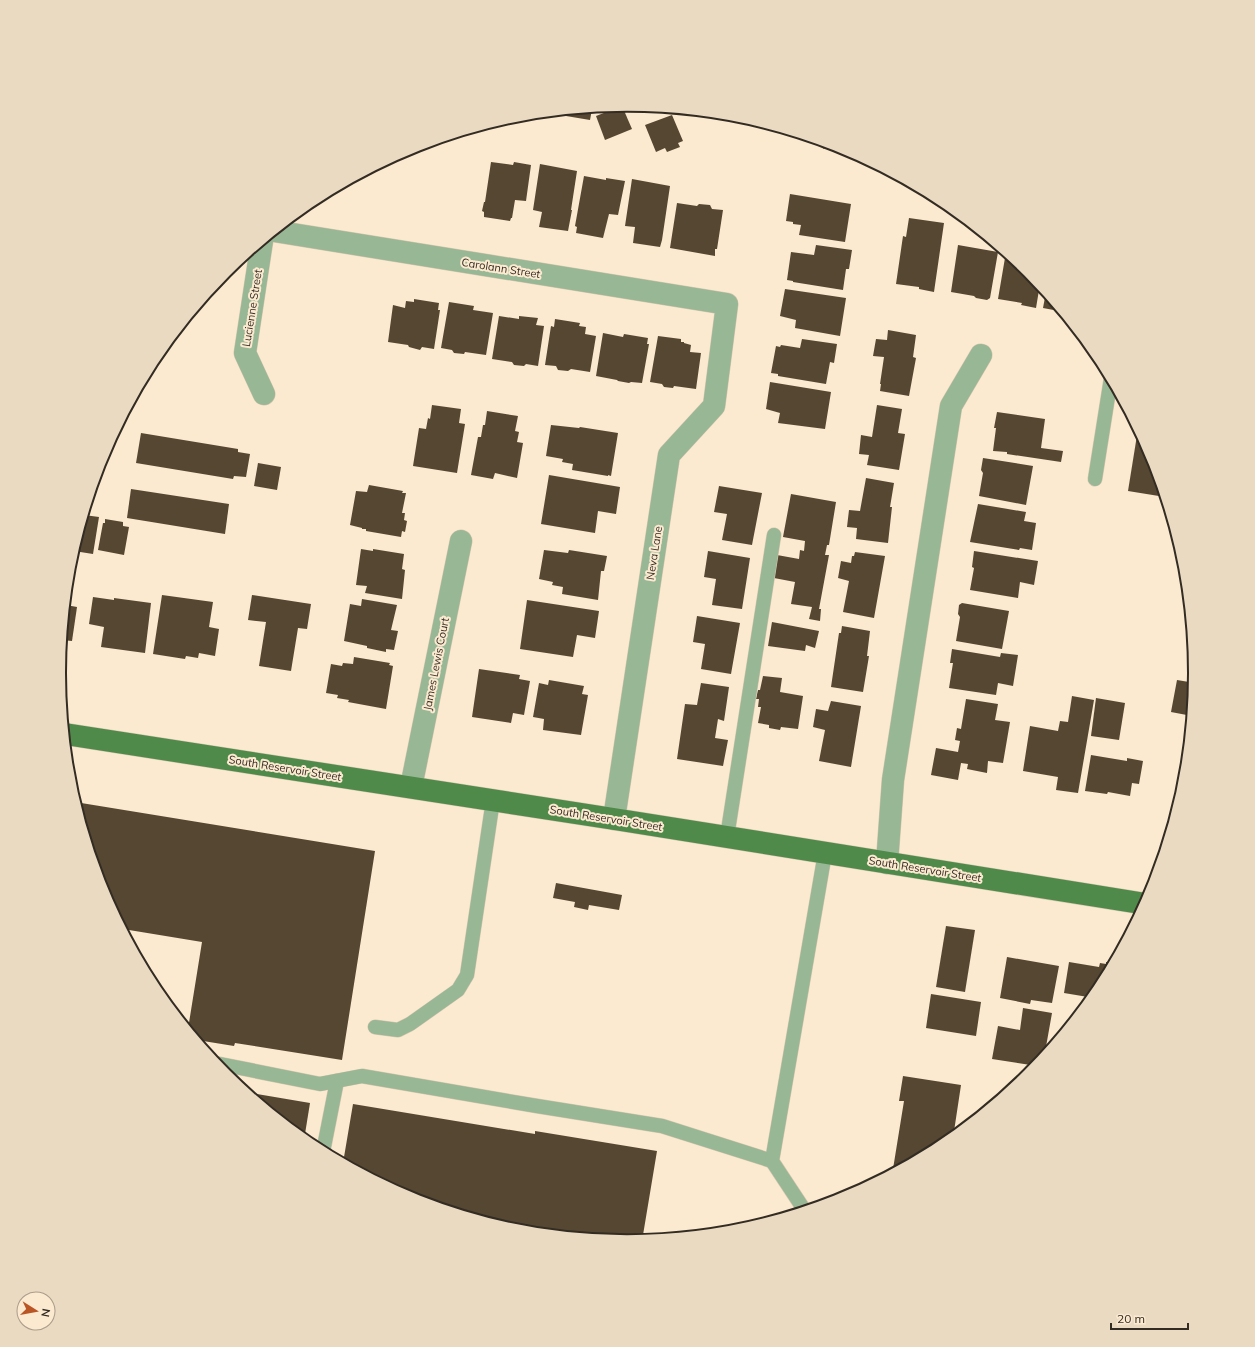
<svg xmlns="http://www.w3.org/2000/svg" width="1255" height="1347" viewBox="0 0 1255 1347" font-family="Mulish,sans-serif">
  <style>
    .building { fill: #564732 }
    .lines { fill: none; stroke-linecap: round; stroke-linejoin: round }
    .lane-casing { stroke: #d7c7b1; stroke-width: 15 }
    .street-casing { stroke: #d7c7b1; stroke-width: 23 }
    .primary-casing { stroke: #d7c7b1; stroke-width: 23 }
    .lane { stroke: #98b795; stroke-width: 14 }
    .street { stroke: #98b795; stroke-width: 22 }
    .primary { stroke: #4f8a4a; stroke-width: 22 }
    .labels { text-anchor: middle; stroke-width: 4; stroke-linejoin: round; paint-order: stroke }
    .street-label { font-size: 11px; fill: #332c23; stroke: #fbe9d0 }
    .rim { fill: none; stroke: #332c23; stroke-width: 2 }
  </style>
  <rect width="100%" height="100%" fill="#fbe9d0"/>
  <g class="building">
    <path d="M622 106 632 129 605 140 596 116Z"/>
    <path d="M592 109 590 120 566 116 567 111Z"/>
    <path d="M672 115 683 141 678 143 680 147 667 152 665 148 656 152 645 125Z"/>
    <path d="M808 137 829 143 824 149Z"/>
    <path d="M491 162 513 165 514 162 531 165 526 201 515 200 512 218H511L510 221 484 217V212L482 211 484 202H485Z"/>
    <path d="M540 164 577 171 571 210H572L568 231 539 227 542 212 533 210Z"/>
    <path d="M584 176 606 180V178L625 181 618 215 609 214 603 238 576 233 577 227 575 226Z"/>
    <path d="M632 179 670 186 662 240 660 247 633 243 635 227 625 226Z"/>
    <path d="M790 194 851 204 845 242 799 235 801 225 793 224V222L786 221Z"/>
    <path d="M677 203 697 206 699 204 710 205 712 209 723 210 717 249H715V256L670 248Z"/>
    <path d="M909 218 944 223 934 292 919 289V287L896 284 903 236 906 237Z"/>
    <path d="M816 245 852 250 849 269H846L843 290 793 282V281L787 280 791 252 814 255Z"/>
    <path d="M958 245 998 252 990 298 987 300 976 298 974 296 951 292Z"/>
    <path d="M1006 252 1030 272 1040 284 1036 308 1021 305 1022 303 998 299Z"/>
    <path d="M785 289 846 298 840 336 795 328 796 320 780 316Z"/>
    <path d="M1046 292 1060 308 1059 311 1043 308Z"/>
    <path d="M414 299 439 303 438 310H440L434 349 422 347 420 350 409 347 408 345 388 342 393 305 405 308 406 301 414 302Z"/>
    <path d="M449 302 474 306 473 310 493 313 486 355 465 352 464 354 454 353 452 350 441 348Z"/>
    <path d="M499 316 519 319V316L538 318 536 325 544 326 538 366 526 364 524 366 514 365 512 362 492 359Z"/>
    <path d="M555 319 580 323 579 326 586 327 585 334 596 336 590 372 571 369 568 371 558 370 556 366 545 365 551 326 554 327Z"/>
    <path d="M888 330 916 335 913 357 916 358 909 396 880 391 881 384H880L884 357 873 356 876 339 887 340Z"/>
    <path d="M603 333 623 337 624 334 648 338 647 344H649L642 383 631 382 629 383 618 381 617 380 596 376Z"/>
    <path d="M658 336 681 339V342H684V343L691 345 690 352 701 353 696 389 674 386 673 388 664 387 662 384 650 382Z"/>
    <path d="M802 339 837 344 834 363 830 362 826 384 778 376V374L771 373 776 346 780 347 781 345 800 348Z"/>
    <path d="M770 382 831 392 825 429 778 423 780 413 766 409Z"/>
    <path d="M432 405 461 409 459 423 465 424 457 473 413 466 419 428 426 429 428 418 430 419Z"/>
    <path d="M877 405 902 409 898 433 905 434 899 470 867 465 869 455 859 454 861 435 872 437Z"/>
    <path d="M487 411 518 416 515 431 519 432 517 442 523 443 517 478 495 473 493 479 471 475 478 437H481L483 425H485Z"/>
    <path d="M997 412 1045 419 1041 448 1063 451 1061 462 1007 454V452L993 451 996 428H994Z"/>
    <path d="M551 425 579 428 580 427 618 433 611 476 608 475V476L572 470 573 464 562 462 563 459 546 456Z"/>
    <path d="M1138 429 1153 456 1165 497 1128 491Z"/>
    <path d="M141 433 238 449V452L250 454 246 477 234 476 233 479 136 463Z"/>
    <path d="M983 458 1033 466 1026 505 979 496 983 473 981 470Z"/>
    <path d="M258 463 281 467 277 490 254 486Z"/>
    <path d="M549 475 620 487 616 514 598 511 595 533 541 524Z"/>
    <path d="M866 478 894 483 890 507H892L888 543 856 539 857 528 847 527 849 510 860 511Z"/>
    <path d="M369 485 403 491 402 493H406L402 513H405L404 520 407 521 405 532 402 531 401 537 366 531V529H362V528L350 525 356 491 367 492Z"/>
    <path d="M719 486 762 493 752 545 722 540 727 514 714 512Z"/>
    <path d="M131 489 229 504 225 534 127 518Z"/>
    <path d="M791 494 836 502 829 545H827L825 555H829L819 609H821L820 621 809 619 812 607 791 604 795 582 774 578 777 555 799 559 800 550 804 551 805 541 783 537Z"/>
    <path d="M978 504 1026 512 1024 521 1036 523 1032 550 1020 548 1019 550 970 542Z"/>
    <path d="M84 515 99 517 93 554 74 551Z"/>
    <path d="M105 519 123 522V526L129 527 124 555 98 550 103 523H105Z"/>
    <path d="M361 549 373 551V549L404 554 402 569 405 570 402 599 365 593 367 586 356 585Z"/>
    <path d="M544 550 568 553 569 550 607 556 604 571H601L598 600 562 594 563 587 552 585 553 582 539 579Z"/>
    <path d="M708 551 750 558 742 609 712 605 716 579 704 577Z"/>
    <path d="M974 551 1038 561 1034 585 1020 582 1018 598 970 590 974 568 972 567Z"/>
    <path d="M855 552 885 556 874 618 843 612 849 581 838 578 841 561 851 563 852 556H854Z"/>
    <path d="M162 595 213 602 209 627 219 629 215 656 199 653 198 658 186 656 185 659 153 654Z"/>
    <path d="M252 595 311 604 307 629 298 628 291 671 259 666 266 622 248 620Z"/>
    <path d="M93 597 114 600V598L151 603 145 653 101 647 104 627 89 624Z"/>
    <path d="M362 599 397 605 391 630 398 631 394 650 386 649V652L367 648V646L344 641 350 604 361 606Z"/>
    <path d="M527 600 599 611 595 638 577 635 573 657 520 649Z"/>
    <path d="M962 603 1009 611 1002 649 956 641 960 617 958 614 959 605Z"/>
    <path d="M66 605 77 607 72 641 62 640Z"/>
    <path d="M697 616 740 623 731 674 701 669 705 644 693 642Z"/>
    <path d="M772 622 819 631 815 648 806 645 805 651 768 646Z"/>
    <path d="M842 626 870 631 867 656H869L863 692 831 687 839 633H841Z"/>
    <path d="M952 649 1000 657 1001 653 1018 655 1013 686 998 683 996 695 949 688 953 663H950Z"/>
    <path d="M354 657 390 663 389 665 393 666 386 709 348 702 349 700 337 698 338 695 326 693 331 664 342 666 343 663 353 664Z"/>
    <path d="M479 669 520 675 519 679 530 681 524 715 513 713 511 723 472 717Z"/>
    <path d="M763 676 782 678 780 692 803 696 798 729 781 727 780 730 769 728V725L758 723 761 707H758L759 699H756L758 690H760Z"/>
    <path d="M549 680 584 686 582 694 588 695 581 735 543 730 544 719 533 717 539 683 548 685Z"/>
    <path d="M1177 680 1195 683 1192 716 1171 712Z"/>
    <path d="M701 683 729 687 724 721 718 719 715 738 728 740 723 766 677 759 685 704 697 705Z"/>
    <path d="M1072 696 1094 700 1078 793 1056 790 1058 777 1023 771 1030 726 1058 731 1060 721 1068 722Z"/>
    <path d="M1096 698 1125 703 1119 740 1091 736Z"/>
    <path d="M966 699 998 704 995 720 1010 722 1003 763 988 761 987 773 967 769 968 764 961 763 958 780 931 775 936 748 958 752 960 741 955 740 957 728 961 729Z"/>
    <path d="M831 701 861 706 851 767 819 761 825 730 813 727 816 709 828 711Z"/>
    <path d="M1091 755 1127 761V758L1143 761 1139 784 1132 783 1130 796 1108 792 1107 794 1085 791Z"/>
    <path d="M75 802 375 851 342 1060 235 1043 234 1046 197 1040 188 1029 202 942 123 929 102 891Z"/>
    <path d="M556 883 622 895 619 910 589 905 588 910 574 907 575 902 553 898Z"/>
    <path d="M946 926 975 930 965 992 936 987Z"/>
    <path d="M1007 957 1059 966 1052 1003 1031 1000 1030 1004 1000 998Z"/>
    <path d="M1069 962 1099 967 1100 963 1106 964V962L1114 963 1100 990 1087 1005 1088 997 1064 993Z"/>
    <path d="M931 994 981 1002 976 1036 926 1028Z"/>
    <path d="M1023 1008 1052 1013 1044 1058 1037 1066 992 1059 998 1026 1020 1030Z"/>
    <path d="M903 1076 961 1085 953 1138 943 1146 899 1170 893 1169 904 1101H899Z"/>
    <path d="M246 1092 310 1103 304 1140Z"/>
    <path d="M353 1104 535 1134V1131L657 1151 642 1241 627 1242 516 1231 410 1199 343 1163Z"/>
  </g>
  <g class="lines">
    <defs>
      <g id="lane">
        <path d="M1095 479 1111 378"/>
        <path d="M727 837 774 535"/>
        <path d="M375 1027 398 1030 410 1024 458 990 467 975 493 800"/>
        <path d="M215 1063 320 1084 362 1076 537 1106 662 1126 772 1161"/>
        <path d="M323 1152 337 1081"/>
        <path d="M805 1211 772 1161 825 853"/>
      </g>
      <g id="street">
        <path d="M274 231 727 304 714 406 669 455 614 819"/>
        <path d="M262 241 245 353 264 394"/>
        <path d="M411 787 461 541"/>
        <path d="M887 863 893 780 951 406 981 355"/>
      </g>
      <path id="primary" d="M65 734 614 819 1146 904"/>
    </defs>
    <use href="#lane" class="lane-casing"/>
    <use href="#street" class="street-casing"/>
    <use href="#primary" class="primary-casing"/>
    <use href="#lane" class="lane"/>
    <use href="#street" class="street"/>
    <use href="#primary" class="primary"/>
  </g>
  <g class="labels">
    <g class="street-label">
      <text transform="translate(501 268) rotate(9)" y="4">Carolann Street</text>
      <text transform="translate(252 308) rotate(-81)" y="4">Lucienne Street</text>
      <text transform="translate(654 553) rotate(-81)" y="4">Neva Lane</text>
      <text transform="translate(436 664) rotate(-79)" y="4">James Lewis Court</text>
      <text transform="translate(285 768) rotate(9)" y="4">South Reservoir Street</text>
      <text transform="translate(606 818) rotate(9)" y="4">South Reservoir Street</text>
      <text transform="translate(925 869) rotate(9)" y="4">South Reservoir Street</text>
    </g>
  </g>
  <path d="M0 0H1255V1347H0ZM66 673a561 561 0 1 1 1122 0a561 561 0 1 1-1122 0Z" fill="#ebdac2" fill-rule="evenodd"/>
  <path class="rim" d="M66 673a561 561 0 1 1 1122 0a561 561 0 1 1-1122 0Z"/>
  <g transform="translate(36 1311) rotate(101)"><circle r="19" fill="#fbe9d0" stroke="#ab9d8b"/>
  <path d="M0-3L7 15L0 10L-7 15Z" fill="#ba5525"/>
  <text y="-6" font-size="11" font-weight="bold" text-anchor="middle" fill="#332c23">N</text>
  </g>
  <path d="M1111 1323v6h77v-6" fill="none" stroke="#332c23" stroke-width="2"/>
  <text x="1117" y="1323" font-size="12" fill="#332c23" stroke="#fbe9d0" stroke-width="3" paint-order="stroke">20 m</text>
</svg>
